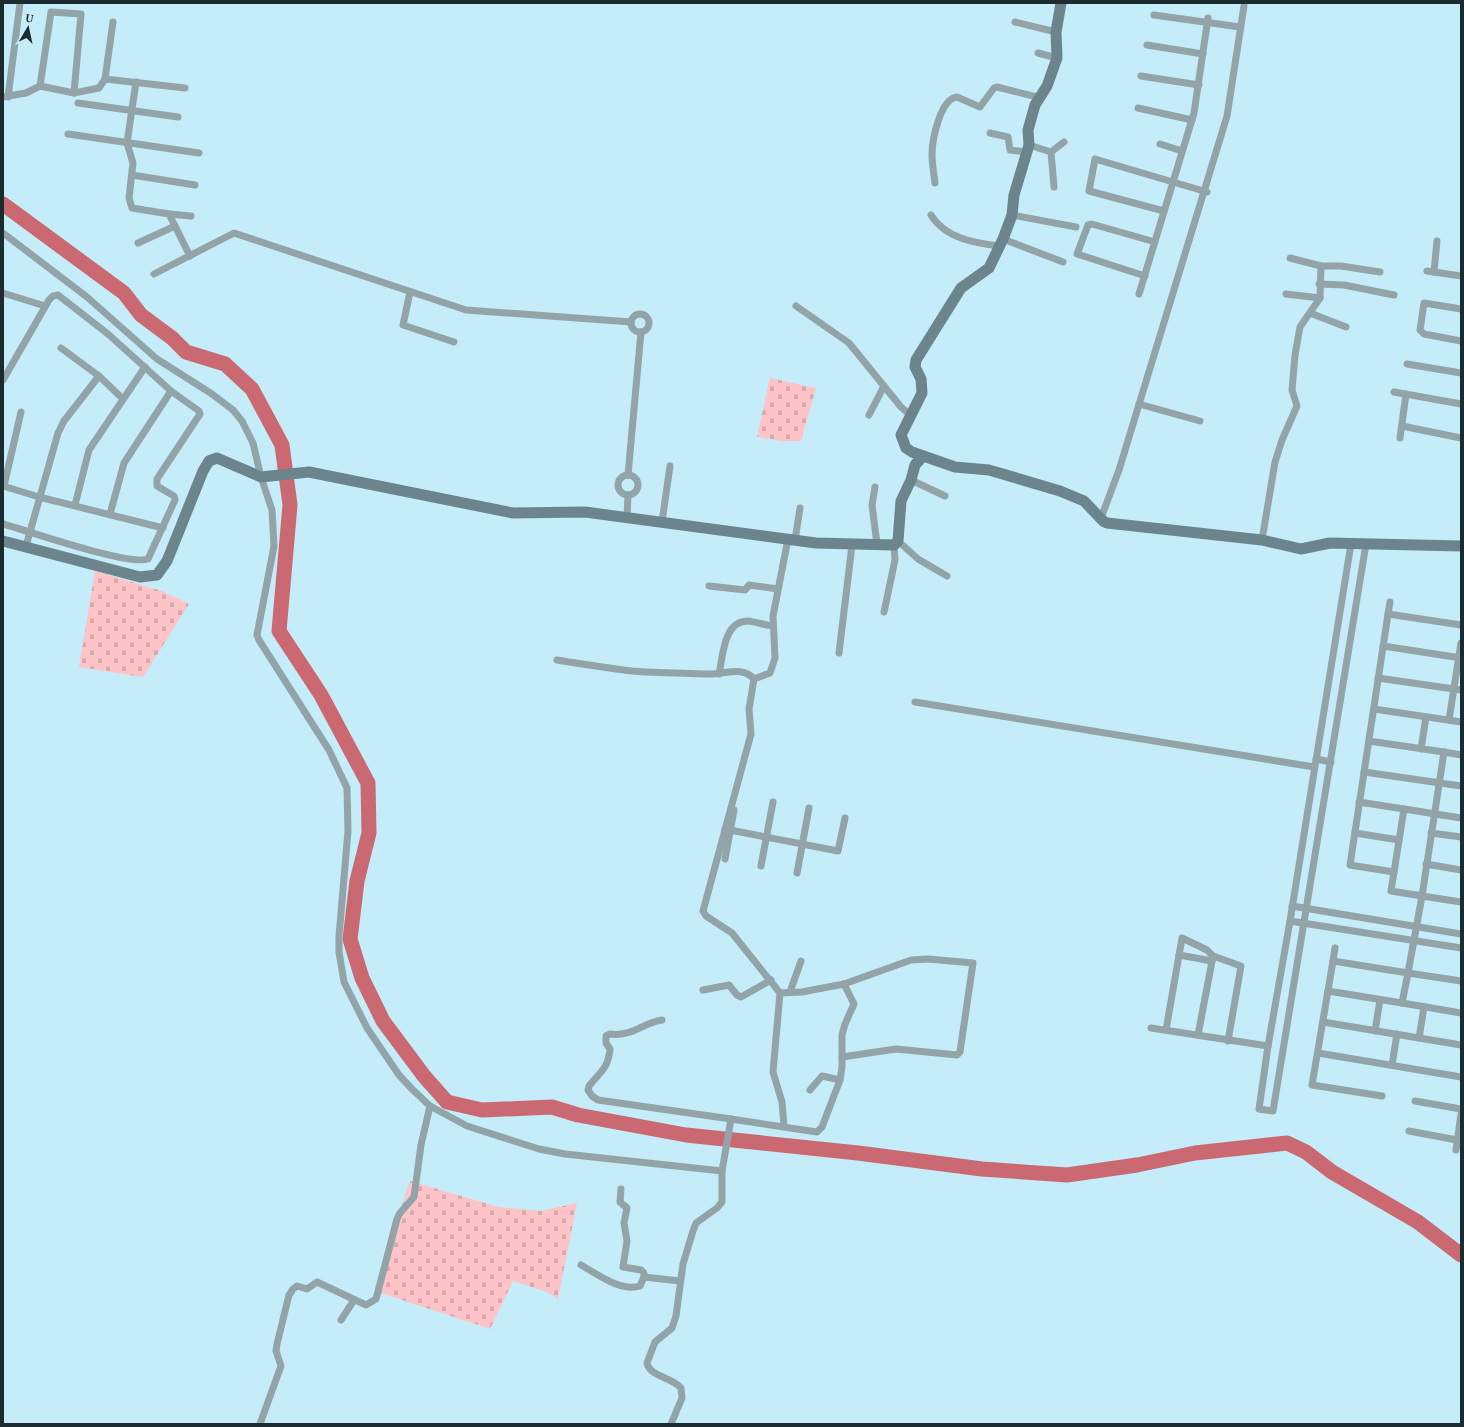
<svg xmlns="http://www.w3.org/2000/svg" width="1464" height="1427" viewBox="0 0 1464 1427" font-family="'PT Serif',serif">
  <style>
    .cemetery { fill: url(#cemetery-stones) }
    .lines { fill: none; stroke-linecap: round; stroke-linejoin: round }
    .river { stroke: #cb6972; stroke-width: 15 }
    .street { stroke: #93a4a9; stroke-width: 7 }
    .secondary { stroke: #6c858d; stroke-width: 11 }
  </style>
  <defs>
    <pattern id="cemetery-stones" width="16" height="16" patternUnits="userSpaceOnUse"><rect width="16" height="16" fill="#fec4c7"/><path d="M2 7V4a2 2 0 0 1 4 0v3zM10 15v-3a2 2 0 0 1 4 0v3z" fill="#d9a9ab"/></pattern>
  </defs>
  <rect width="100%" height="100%" fill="#c4ecf9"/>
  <g class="cemetery">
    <path d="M770 378 816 388 801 441H782L757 437Z"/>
    <path d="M95 571 162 591 189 604 143 677 79 667Z"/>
    <path d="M410 1181 499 1207 541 1211 577 1203 558 1299 547 1292 513 1281 490 1329 375 1291 390 1239Z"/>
  </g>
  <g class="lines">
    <path class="river" d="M3 204 124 293 141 315 172 338 186 352 225 364 252 389 282 445 290 505 279 631 321 695 368 783 369 833 357 881 350 939 362 978 383 1021 424 1076 447 1102 482 1110 552 1107 578 1115 686 1135 858 1153 982 1169 1067 1175 1137 1165 1195 1153 1287 1143 1306 1152 1332 1172 1418 1222 1461 1255"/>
    <g class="street">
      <path d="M1154 15 1240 27"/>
      <path d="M1015 22 1056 32"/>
      <path d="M1147 45 1203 54"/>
      <path d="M1038 53 1057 58"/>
      <path d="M1141 76 1199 85"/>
      <path d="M105 79 113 22"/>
      <path d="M136 82 127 143 133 163 129 198 132 208 169 214 190 256"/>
      <path d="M40 86 51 12 81 14 74 93"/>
      <path d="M3 97 26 93 40 86 74 93 99 88 105 79 185 88"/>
      <path d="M8 97 20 3"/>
      <path d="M78 103 178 117"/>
      <path d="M1138 108 1192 120"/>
      <path d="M990 133 1008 137 1010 150 1027 152"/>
      <path d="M68 134 199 153"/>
      <path d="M1160 144 1182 151"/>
      <path d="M1029 145 1051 152 1054 187"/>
      <path d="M1051 152 1064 142"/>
      <path d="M132 175 195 185"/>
      <path d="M935 183C934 174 932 164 932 155 932 140 940 99 957 97L980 107 994 88 997 87 1041 98"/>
      <path d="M1164 211 1089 191 1095 159 1207 192"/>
      <path d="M169 214 191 216"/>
      <path d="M931 215C945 238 974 243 999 246"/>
      <path d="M1012 215 1076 227"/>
      <path d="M3 233 87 297 157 359 212 394 233 410 242 421 253 443 261 477 272 510 274 546 257 635 259 640 329 750 347 788 348 831 339 936V952L344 982 367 1028 399 1075 412 1089 430 1106 467 1126 539 1149 565 1154 722 1171"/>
      <path d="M1003 239 1063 262"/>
      <path d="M138 243 175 226"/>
      <path d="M1290 258 1321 266"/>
      <path d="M1427 271 1461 276"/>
      <path d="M1434 272 1437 241"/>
      <path d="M154 274 234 233 466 310 631 322"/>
      <path d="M1145 276 1077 254 1088 225 1092 224 1155 242"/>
      <path d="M1319 284 1344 285 1394 295"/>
      <path d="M410 292 403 325 454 342"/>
      <path d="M3 293 45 306"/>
      <path d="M1139 294 1194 113 1208 18"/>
      <path d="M1286 294 1320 298"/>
      <path d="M796 306 849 343 901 407 910 415"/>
      <path d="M1461 309 1424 303 1420 330 1424 334 1461 341"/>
      <path d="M1310 313 1346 327"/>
      <circle cx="640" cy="323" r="9"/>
      <path d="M1407 364 1461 373"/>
      <path d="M99 376 123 399"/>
      <path d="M3 380 49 300 53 296 58 295 108 334 171 391 199 411 200 414 157 479V486L174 496 175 500 148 559C128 566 29 531 3 524"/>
      <path d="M1394 392 1461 404"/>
      <path d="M1139 404 1200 421"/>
      <path d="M869 415 884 386"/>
      <path d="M1402 426 1461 438"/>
      <path d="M1400 438 1406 394"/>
      <path d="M628 475 641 332"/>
      <circle cx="628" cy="485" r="10"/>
      <path d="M911 480 945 496"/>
      <path d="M3 486 39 497 163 528"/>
      <path d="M4 486 21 412"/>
      <path d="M875 487 872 505 877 544"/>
      <path d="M75 505 89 450 145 367"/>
      <path d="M110 514 124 463 171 391"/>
      <path d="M627 517 628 495"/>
      <path d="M1101 518 1119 470 1227 116 1244 6"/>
      <path d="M662 522 670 466"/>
      <path d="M795 540 800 508"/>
      <path d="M1262 540 1275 462 1282 440 1297 406 1292 390 1295 355 1300 327 1320 298 1321 266H1341L1380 272"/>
      <path d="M898 541 918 559 947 576"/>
      <path d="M1351 544 1290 921 1268 1046 1259 1109 1273 1111 1366 544"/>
      <path d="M26 546 58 433 64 421 99 376 61 348"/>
      <path d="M709 586 745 590 749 585 778 589"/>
      <path d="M884 612 895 560 894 545"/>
      <path d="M1388 614 1461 625"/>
      <path d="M1383 646 1461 658"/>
      <path d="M839 653 852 545"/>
      <path d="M557 660C582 664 607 668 632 671 657 673 683 673 708 674 723 675 743 665 754 679"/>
      <path d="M719 674C723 657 723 621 748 621 756 622 765 625 773 626"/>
      <path d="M1378 678 1461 690"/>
      <path d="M915 702 1314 767"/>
      <path d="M1374 709 1461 722"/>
      <path d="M1449 720 1461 643"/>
      <path d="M1369 741 1444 752 1422 896 1461 902"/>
      <path d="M1421 749 1426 717"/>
      <path d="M1444 752 1461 755"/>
      <path d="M1316 759 1331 762"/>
      <path d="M1364 772 1461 786"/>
      <path d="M1359 802 1404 809 1394 872 1350 865 1388 614 1390 602"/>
      <path d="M1404 809 1461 818"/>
      <path d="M725 829 838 851 845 818"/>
      <path d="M1355 833 1399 840"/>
      <path d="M1431 833 1461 837"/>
      <path d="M725 859 734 810"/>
      <path d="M1426 864 1461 870"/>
      <path d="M761 866 773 802"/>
      <path d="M1394 872 1391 891 1422 896 1408 973 1461 981"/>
      <path d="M797 873 809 808"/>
      <path d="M1292 906 1461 934"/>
      <path d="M1290 921 1461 948"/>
      <path d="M1335 948 1333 961 1408 973 1402 1003 1461 1013"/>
      <path d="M1179 955 1212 961"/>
      <path d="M1213 956 1241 966 1228 1041"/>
      <path d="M1333 961 1312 1085 1382 1096"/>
      <path d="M703 990 729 985 737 995 741 997 771 980"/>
      <path d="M1328 991 1402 1003"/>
      <path d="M790 992 801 961"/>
      <path d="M780 993 802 992 844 984 911 960 928 959 973 963 960 1052 957 1055 896 1049 842 1057"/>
      <path d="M662 1020C642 1023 632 1037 610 1034L606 1036V1043L610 1049C608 1069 601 1071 589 1086L588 1090 592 1096 598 1100 731 1119"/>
      <path d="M1323 1022 1461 1045"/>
      <path d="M1151 1028 1268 1046"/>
      <path d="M1166 1030 1182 938 1207 950 1213 956 1198 1035"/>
      <path d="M1375 1031 1380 1000"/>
      <path d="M1419 1038 1424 1007"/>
      <path d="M1318 1053 1461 1077"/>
      <path d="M1392 1065 1397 1034"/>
      <path d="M810 1090 822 1076 840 1080"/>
      <path d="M1415 1101 1461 1109"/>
      <path d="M784 1126 782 1102 773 1072 780 993 732 933 706 916 703 911 751 734 749 709 754 679 770 673 775 658 773 616 788 539"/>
      <path d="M1409 1131 1457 1140"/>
      <path d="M1456 1150 1461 1114"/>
      <path d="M621 1189 620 1202 627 1208 624 1223 627 1241 623 1267 641 1270 644 1273V1277L680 1281"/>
      <path d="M581 1265C597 1274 620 1292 640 1286L644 1277"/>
      <path d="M341 1320 354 1300"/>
      <path d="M260 1424 281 1366 276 1351 277 1344 289 1295 293 1289 297 1286 307 1289 317 1282 366 1305 376 1299 397 1219 400 1213 414 1197 421 1145 430 1106"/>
      <path d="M671 1424 682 1398 681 1388C672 1377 650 1377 647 1363L655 1342 672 1328 676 1316 683 1264 693 1231 696 1223 717 1208 722 1202V1171L731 1119 817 1132 822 1127 840 1080 842 1067V1035L845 1024 854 1004 844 984"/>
    </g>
    <g class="secondary">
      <path d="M1061 3 1056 32 1057 58 1047 86 1035 105 1028 130 1029 145 1014 195 1012 215 1003 239 989 268 961 288 916 360 915 367 921 379 922 393 901 435 906 448 912 452 955 467 989 470 1060 491 1084 501 1103 521 1107 523 1262 540 1301 549 1330 543 1461 546"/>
      <path d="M3 541 140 577 157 575 167 561 203 471 209 461 217 458 261 477 309 472 513 513 585 512 816 543 894 545 898 541 901 501 911 480 915 465 923 456"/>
    </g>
  </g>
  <rect width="1464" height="1427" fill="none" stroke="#1c2b30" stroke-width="8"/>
  <g transform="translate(28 28) rotate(9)" stroke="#c4ecf9" stroke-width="3" paint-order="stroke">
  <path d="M0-3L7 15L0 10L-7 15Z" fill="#1c2b30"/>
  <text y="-6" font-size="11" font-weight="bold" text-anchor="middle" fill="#1c2b30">U</text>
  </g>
</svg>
